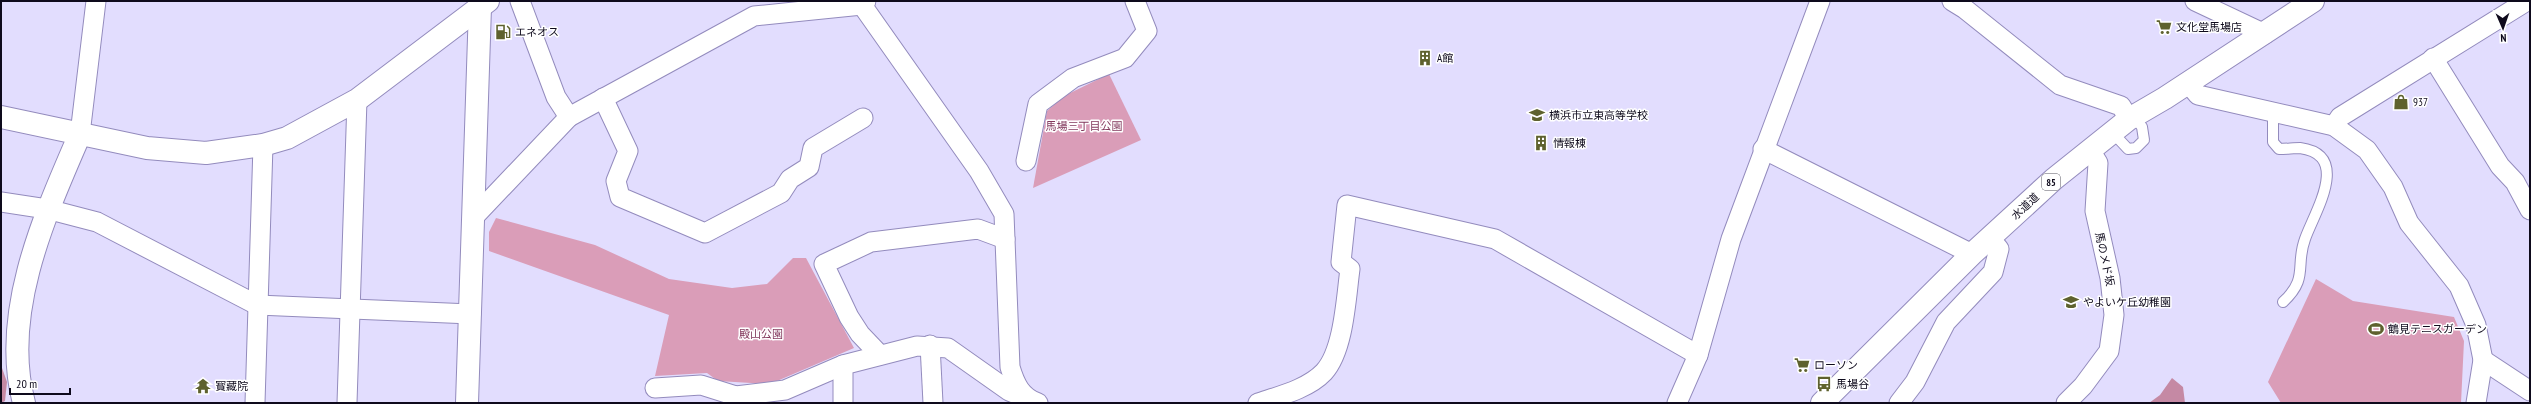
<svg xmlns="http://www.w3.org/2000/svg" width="2531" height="404" viewBox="0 0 2531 404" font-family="'PT Sans Narrow','Noto Sans JP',sans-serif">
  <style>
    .green { fill: #da9db8 }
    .forest { fill: #c589a4 }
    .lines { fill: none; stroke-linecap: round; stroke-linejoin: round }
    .service-casing { stroke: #938bbd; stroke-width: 12 }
    .minor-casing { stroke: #938bbd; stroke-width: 21 }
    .tertiary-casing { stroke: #938bbd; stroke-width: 24 }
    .primary-casing { stroke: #938bbd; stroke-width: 24 }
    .service { stroke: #fff; stroke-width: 10 }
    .minor { stroke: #fff; stroke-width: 19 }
    .tertiary { stroke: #fff; stroke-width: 22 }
    .primary { stroke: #fff; stroke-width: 22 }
    .labels { text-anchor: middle; stroke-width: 3; stroke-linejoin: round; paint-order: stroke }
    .shield { fill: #fff; stroke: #565460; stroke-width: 1 }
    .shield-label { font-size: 10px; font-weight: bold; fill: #0e0a1c }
    .poi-label { font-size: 11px; fill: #0e0a1c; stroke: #fff; text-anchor: start }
    .park-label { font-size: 11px; fill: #83395d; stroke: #fff }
    .street-label { font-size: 11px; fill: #0e0a1c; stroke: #fff }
  </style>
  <rect width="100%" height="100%" fill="#e2ddfe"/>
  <g class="green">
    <path d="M1109 74 1141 140 1033 188 1047 111 1064 96Z"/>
    <path d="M496 218 595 245 669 279 732 288 767 284 793 258H806L854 348 770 384 718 381 707 373 655 376 669 315 489 251V232Z"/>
    <path d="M2316 279 2353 301 2454 317 2464 341 2461 403H2281L2268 382Z"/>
  </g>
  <g class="forest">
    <path d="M2 368 7 382 5 401 1 403Z"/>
    <path d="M2172 378 2183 387 2185 403H2149L2160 395Z"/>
  </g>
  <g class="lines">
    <defs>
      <g id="service">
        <path d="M2273 112V142L2279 149C2286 149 2294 148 2300 148 2352 155 2314 213 2305 239 2295 266 2309 278 2283 302"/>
        <path d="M2113 133 2128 149 2136 148 2144 140 2142 127 2134 116"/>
      </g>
      <g id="minor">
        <path d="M520 1 556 97 569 117 754 16 862 5 866 1"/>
        <path d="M1952 1 1965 9 2060 85 2121 106 2129 119"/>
        <path d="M2195 1 2265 34"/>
        <path d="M862 5 979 171 1004 214 1010 367C1015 384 1021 397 1038 403"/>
        <path d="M2433 58 2500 166 2515 182 2530 210"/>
        <path d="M2188 83 2198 95 2334 126 2367 150 2393 187 2409 223 2459 286 2476 325 2483 360 2476 403"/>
        <path d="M603 98 628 151 616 181 620 197 705 233 781 193 790 179 809 167 813 148 863 118"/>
        <path d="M2334 126 2340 117 2527 1"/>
        <path d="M80 134 96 1"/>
        <path d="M1763 149 1972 254"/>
        <path d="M1026 161 1038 104 1073 78 1125 58 1147 31 1135 1"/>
        <path d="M1 202 47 209 97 222 257 305 471 314"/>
        <path d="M473 218 569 117"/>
        <path d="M930 345 933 403"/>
        <path d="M880 355 860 334 849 317 824 264 871 242 978 229 1005 239"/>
        <path d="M2483 360 2530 391"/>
        <path d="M655 388 701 385 736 396 785 390 843 365"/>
        <path d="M255 403 263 145"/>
        <path d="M347 403 357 100"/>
        <path d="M843 403V365L917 346 948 348 1009 391 1026 398"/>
        <path d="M1258 403C1279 396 1308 389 1324 372 1344 350 1346 298 1350 269L1341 262 1347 205 1495 239 1698 355"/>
        <path d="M1677 403 1698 355 1731 239 1820 1"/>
        <path d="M1899 403 1915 382 1946 322 1993 272 1999 249 1990 238"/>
        <path d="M2066 403 2083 386 2109 351 2114 315 2110 278 2095 211 2098 163 2090 150"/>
      </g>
      <g id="tertiary">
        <path d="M1 117 147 148 206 153 263 145 287 138 357 100 488 1"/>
        <path d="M24 403C0 313 45 215 80 134"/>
        <path d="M467 403 480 7"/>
      </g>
      <path id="primary" d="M1822 403 1972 254 2054 179 2129 119 2165 98 2313 1"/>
    </defs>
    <use href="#service" class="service-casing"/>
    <use href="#minor" class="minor-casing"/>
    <use href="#tertiary" class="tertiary-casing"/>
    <use href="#primary" class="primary-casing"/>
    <use href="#service" class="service"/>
    <use href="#minor" class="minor"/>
    <use href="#tertiary" class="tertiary"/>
    <use href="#primary" class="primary"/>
  </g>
  <defs>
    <symbol id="supermarket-bare" viewBox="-9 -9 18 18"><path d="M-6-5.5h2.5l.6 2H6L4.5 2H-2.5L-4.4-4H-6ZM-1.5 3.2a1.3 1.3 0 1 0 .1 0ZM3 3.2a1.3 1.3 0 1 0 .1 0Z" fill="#5e612e" stroke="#fff" stroke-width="2.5" paint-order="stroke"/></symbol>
    <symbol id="fuel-bare" viewBox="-9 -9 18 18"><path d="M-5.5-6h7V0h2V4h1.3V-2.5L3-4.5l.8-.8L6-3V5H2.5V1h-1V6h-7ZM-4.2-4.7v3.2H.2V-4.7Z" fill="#5e612e" stroke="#fff" stroke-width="2.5" paint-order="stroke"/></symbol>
    <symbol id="building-bare" viewBox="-9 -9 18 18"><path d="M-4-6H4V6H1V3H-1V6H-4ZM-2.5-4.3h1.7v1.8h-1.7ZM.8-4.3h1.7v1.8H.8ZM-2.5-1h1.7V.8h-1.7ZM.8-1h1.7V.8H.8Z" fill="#5e612e" stroke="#fff" stroke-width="2.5" paint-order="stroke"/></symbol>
    <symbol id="shop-bare" viewBox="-9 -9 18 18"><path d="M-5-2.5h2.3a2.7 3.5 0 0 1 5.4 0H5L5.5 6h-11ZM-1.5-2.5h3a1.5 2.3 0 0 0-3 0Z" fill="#5e612e" stroke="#fff" stroke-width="2.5" paint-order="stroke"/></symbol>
    <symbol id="school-bare" viewBox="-9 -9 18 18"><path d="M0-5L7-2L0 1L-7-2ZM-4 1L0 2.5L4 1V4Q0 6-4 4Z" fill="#5e612e" stroke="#fff" stroke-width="2.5" paint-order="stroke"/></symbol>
    <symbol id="stadium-bare" viewBox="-9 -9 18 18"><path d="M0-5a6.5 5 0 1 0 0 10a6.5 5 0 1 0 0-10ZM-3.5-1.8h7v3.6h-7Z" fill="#5e612e" stroke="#fff" stroke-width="2.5" paint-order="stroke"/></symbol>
    <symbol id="bus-bare" viewBox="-9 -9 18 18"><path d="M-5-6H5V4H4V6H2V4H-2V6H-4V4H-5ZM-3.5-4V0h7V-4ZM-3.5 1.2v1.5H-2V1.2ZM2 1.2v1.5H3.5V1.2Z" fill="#5e612e" stroke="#fff" stroke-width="2.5" paint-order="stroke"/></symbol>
    <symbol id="temple-bare" viewBox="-9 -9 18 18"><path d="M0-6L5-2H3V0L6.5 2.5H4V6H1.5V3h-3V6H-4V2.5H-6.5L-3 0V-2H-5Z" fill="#5e612e" stroke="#fff" stroke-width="2.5" paint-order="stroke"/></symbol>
  </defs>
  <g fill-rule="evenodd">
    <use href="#supermarket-bare" x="2153" y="16" width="22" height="22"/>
    <use href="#fuel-bare" x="492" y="21" width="22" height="22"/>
    <use href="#building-bare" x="1414" y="47" width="22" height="22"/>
    <use href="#shop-bare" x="2390" y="91" width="22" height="22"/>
    <use href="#school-bare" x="1526" y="104" width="22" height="22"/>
    <use href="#building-bare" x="1530" y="132" width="22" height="22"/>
    <use href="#school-bare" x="2060" y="291" width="22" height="22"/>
    <use href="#stadium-bare" x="2365" y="318" width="22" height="22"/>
    <use href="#supermarket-bare" x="1791" y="354" width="22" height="22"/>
    <use href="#bus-bare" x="1813" y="373" width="22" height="22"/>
    <use href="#temple-bare" x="192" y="375" width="22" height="22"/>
  </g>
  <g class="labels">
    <rect class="shield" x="2042" y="174" width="18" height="16" rx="3"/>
    <g class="shield-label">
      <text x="2051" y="186">85</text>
    </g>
    <g class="poi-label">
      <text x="2176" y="31">文化堂馬場店</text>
      <text x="515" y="36">エネオス</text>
      <text x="1437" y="62">A館</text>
      <text x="2413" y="106">937</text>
      <text x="1549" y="119">横浜市立東高等学校</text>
      <text x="1553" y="147">情報棟</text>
      <text x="2083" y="306">やよいケ丘幼稚園</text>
      <text x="2388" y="333">鶴見テニスガーデン</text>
      <text x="1814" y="369">ローソン</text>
      <text x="1836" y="388">馬場谷</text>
      <text x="215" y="390">寳藏院</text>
    </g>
    <g class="park-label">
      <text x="1084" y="130">馬場三丁目公園</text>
      <text x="761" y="338">殿山公園</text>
    </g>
    <g class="street-label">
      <text transform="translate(2025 206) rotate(-43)" y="4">水道道</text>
      <text transform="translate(2105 259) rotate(78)" y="4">馬のメド坂</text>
    </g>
  </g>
  <rect width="2531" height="404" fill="none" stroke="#0e0a1c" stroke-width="4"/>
  <g transform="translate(2503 28) rotate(178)" stroke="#ffffff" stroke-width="3" paint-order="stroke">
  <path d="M0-3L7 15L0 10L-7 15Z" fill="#0e0a1c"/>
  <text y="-6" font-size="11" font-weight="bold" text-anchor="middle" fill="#0e0a1c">N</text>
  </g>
  <path d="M10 388v6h60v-6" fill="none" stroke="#0e0a1c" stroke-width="2"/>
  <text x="16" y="388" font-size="12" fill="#0e0a1c" stroke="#ffffff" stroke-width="3" paint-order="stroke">20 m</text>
</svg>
